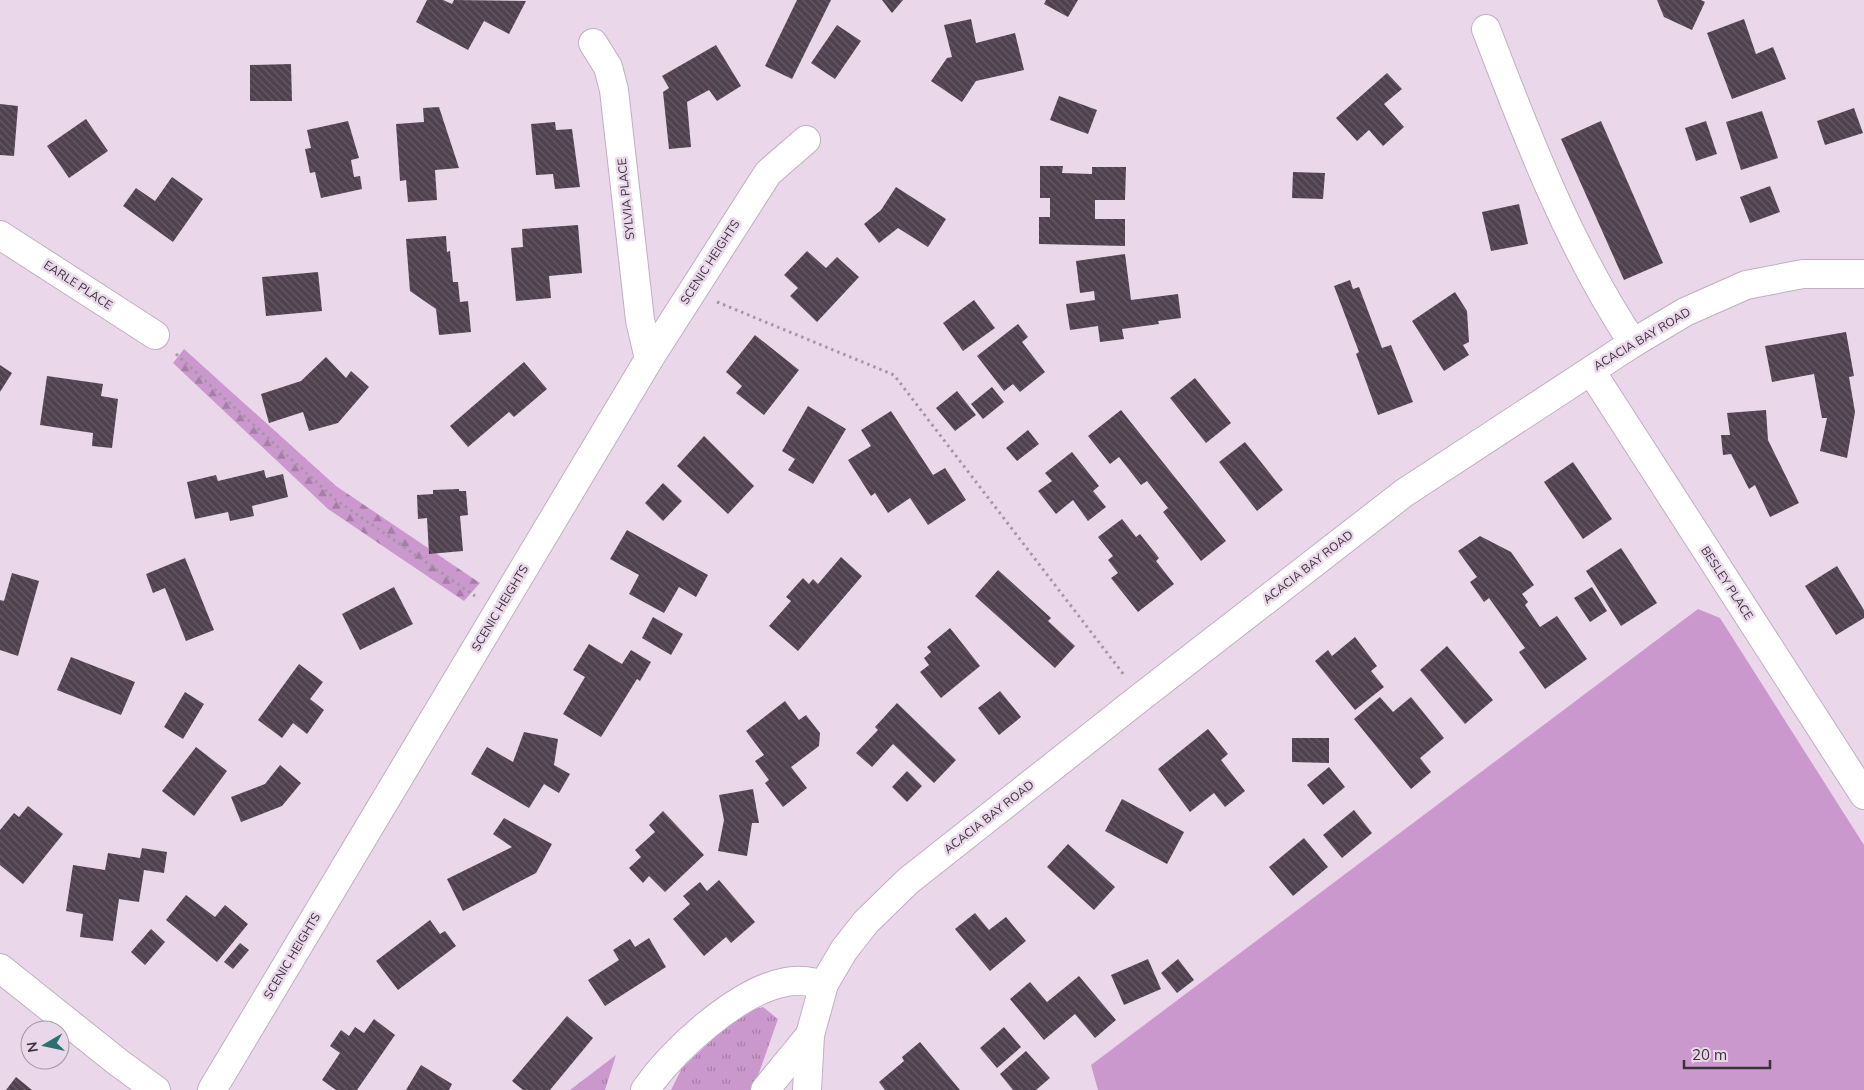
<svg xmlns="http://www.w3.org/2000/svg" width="1864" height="1090" viewBox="0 0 1864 1090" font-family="Mulish,sans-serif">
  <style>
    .grass { fill: url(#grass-tufts) }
    .forest { fill: url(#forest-firs) }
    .green { fill: #cb98cd }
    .building { fill: url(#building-back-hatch) }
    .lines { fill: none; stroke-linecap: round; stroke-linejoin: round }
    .minor-casing { stroke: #c0afc0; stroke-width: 30 }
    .path { stroke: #a497a4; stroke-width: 3; stroke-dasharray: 2.5 4; stroke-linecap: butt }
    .minor { stroke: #fff; stroke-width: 28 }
    .labels { text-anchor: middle; stroke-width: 5; stroke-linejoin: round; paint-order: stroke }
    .street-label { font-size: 12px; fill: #393239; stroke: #ead8ea }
  </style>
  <defs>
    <pattern id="grass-tufts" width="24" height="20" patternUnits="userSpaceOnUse" patternTransform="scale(1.25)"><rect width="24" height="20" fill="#cb98cd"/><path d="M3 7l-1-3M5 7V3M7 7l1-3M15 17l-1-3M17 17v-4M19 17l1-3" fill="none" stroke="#a67da7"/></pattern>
    <pattern id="forest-firs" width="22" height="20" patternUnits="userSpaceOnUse" patternTransform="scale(1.25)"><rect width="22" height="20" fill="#cb98cd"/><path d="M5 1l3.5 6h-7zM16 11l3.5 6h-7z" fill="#a67da7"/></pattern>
    <pattern id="building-back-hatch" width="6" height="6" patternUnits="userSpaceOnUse" patternTransform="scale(1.25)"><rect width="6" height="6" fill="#504150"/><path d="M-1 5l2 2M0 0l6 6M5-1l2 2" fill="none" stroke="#675b67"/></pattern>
  </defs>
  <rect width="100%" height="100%" fill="#ead8ea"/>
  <g class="grass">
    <path d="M763 1007 778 1019 753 1090H671L682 1068 741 1013Z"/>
    <path d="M616 1055 605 1090H570Z"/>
  </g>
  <path class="forest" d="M184 349 336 486 480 583 464 601 328 509 173 363Z"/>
  <path class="green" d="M1698 609 1720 618 1864 845V1090H1098L1091 1065Z"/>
  <g class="building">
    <path d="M427 0H443L452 4 454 0 526 1 509 34 484 21 468 50 416 22Z"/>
    <path d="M797 0H831L792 79 765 66Z"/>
    <path d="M882 0H903L892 13Z"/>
    <path d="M1046 0H1078L1068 17 1044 4Z"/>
    <path d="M1657 0H1701L1705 2 1692 30 1664 17Z"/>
    <path d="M971 19 976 43 1015 33 1024 70 976 81 962 102 931 81 947 58 952 57 944 25Z"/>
    <path d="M1744 19 1756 54 1773 47 1786 79 1732 99 1707 33Z"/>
    <path d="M837 25 861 41 835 79 811 63Z"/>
    <path d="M716 45 741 86 717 101 709 90 687 102 691 147 669 149 663 92 669 88 662 76Z"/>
    <path d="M291 64 292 101H250V65Z"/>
    <path d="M1387 73 1402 89 1384 104 1404 127 1383 146 1369 130 1357 141 1336 118Z"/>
    <path d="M1059 96 1097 110 1088 134 1050 120Z"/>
    <path d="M0 104 18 106 14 156 0 155Z"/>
    <path d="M439 107 459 168 435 170 437 200 408 202 406 180 400 181 396 124 424 122 423 108Z"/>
    <path d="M1854 108 1863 133 1825 145 1817 121Z"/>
    <path d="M1762 111 1778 158 1741 170 1726 122Z"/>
    <path d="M86 119 108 151 69 178 47 146Z"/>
    <path d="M348 121 359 158 351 160 354 177 360 176 362 189 321 198 315 172 310 173 305 149 311 148 307 130Z"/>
    <path d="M1601 121 1663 263 1624 280 1561 139Z"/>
    <path d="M1706 121 1717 154 1696 161 1685 128Z"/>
    <path d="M555 122 556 130 572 129 580 187 555 189 553 174 536 175 531 124Z"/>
    <path d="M1040 166H1063L1062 173 1092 174V167H1126L1125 200H1095V219H1125V246L1039 244V217H1050V198H1040Z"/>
    <path d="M1293 172 1325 173 1323 199 1292 198Z"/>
    <path d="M172 177 203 199 173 242 123 206 136 188 155 201Z"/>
    <path d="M1770 186 1780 212 1750 223 1740 197Z"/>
    <path d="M896 187 946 219 928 247 898 228 879 243 864 224 881 210Z"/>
    <path d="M1519 204 1528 244 1491 251 1482 212Z"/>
    <path d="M578 225 582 273 549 276 551 298 516 301 511 248 523 247 522 229Z"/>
    <path d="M446 236 447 252 450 251 453 282H458L460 302 468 301 471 332 439 335 436 309 410 291 406 239Z"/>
    <path d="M807 251 826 268 837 257 859 277 817 322 790 296 798 288 784 275Z"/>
    <path d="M1125 254 1131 300 1178 294 1181 318 1158 321 1159 324 1122 329 1124 339 1100 342 1098 326 1070 330 1066 304 1095 300 1094 291 1080 293 1076 261Z"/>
    <path d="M318 272 322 311 266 316 262 277Z"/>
    <path d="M1350 280 1353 289 1359 287 1382 348 1391 345 1413 402 1378 415 1356 354 1359 352 1334 286Z"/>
    <path d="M1455 292 1467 311 1469 342 1463 345 1469 355 1444 371 1412 321Z"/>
    <path d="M974 300 995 328 963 351 943 323Z"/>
    <path d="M1018 324 1028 337 1022 342 1045 372 1020 392 1013 384 1004 391 977 356Z"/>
    <path d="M1846 332 1854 376 1849 377 1855 412 1847 458 1820 451 1827 418H1822L1814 374 1772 382 1765 346Z"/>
    <path d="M755 335 799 370 764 415 736 393 742 386 726 372Z"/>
    <path d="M326 357 346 378 351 371 369 387 338 423 309 431 303 412 269 423 261 394 301 381Z"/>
    <path d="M524 362 547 389 514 417 509 412 468 447 450 426Z"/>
    <path d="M0 365 12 373 0 392Z"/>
    <path d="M47 376 103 384 101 396 118 399 112 448 92 446 93 433 40 425Z"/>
    <path d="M1195 378 1231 423 1206 443 1170 398Z"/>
    <path d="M992 387 1004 402 983 419 971 404Z"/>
    <path d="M957 391 976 415 955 431 936 408Z"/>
    <path d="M808 406 846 429 813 484 788 470 795 459 782 451Z"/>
    <path d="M1121 410 1226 541 1201 561 1163 512 1168 508 1147 481 1141 485 1119 457 1110 464 1088 436Z"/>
    <path d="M1766 410 1768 440 1799 503 1770 517 1755 485 1749 489 1731 454 1723 455 1721 435H1730L1727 413Z"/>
    <path d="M891 411 933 475 945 468 966 500 928 525 910 498 888 513 875 493 871 496 848 460 871 446 861 430Z"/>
    <path d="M1028 430 1039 444 1017 461 1006 448Z"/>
    <path d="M704 436 754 486 728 514 677 466Z"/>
    <path d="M1245 442 1283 490 1257 511 1219 462Z"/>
    <path d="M1072 452 1099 486 1093 491 1106 507 1088 521 1073 500 1056 514 1038 491 1052 481 1045 473Z"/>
    <path d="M1573 462 1612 519 1583 539 1544 482Z"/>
    <path d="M264 470 266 478 283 474 288 497 252 506 254 516 230 521 228 512 195 519 187 482 216 475 218 481Z"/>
    <path d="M663 483 682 501 663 521 645 503Z"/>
    <path d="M459 489V491H466L468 515 460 516 463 551 429 554 427 518 418 519 417 495 433 494V490Z"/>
    <path d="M1122 519 1136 537 1140 534 1159 558 1156 561 1174 584 1138 612 1111 578 1118 573 1108 560 1113 556 1098 537Z"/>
    <path d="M627 530 708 575 696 597 679 587 664 613 629 594 639 575 610 559Z"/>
    <path d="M1480 536 1511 552 1534 585 1522 594 1528 602 1525 605 1540 627 1557 616 1587 659 1545 689 1519 652 1525 648 1489 598 1484 602 1470 582 1477 577 1458 551Z"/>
    <path d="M1621 548 1657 603 1621 626 1586 571Z"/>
    <path d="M841 557 862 576 798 651 769 626 791 601 786 597 803 578 809 584 813 579 818 584Z"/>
    <path d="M185 558 214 630 186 641 165 588 153 593 146 574Z"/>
    <path d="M1837 566 1864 610V618L1836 635 1805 586Z"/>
    <path d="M998 570 1051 618 1048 621 1075 646 1055 668 975 596Z"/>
    <path d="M12 573 39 581 18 656 0 650V600L4 601Z"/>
    <path d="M394 587 413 624 360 650 342 614Z"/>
    <path d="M1592 587 1607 611 1590 622 1574 598Z"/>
    <path d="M653 617 683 634 671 655 642 638Z"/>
    <path d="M950 628 980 666 941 698 920 672 929 665 924 658 931 652 927 647Z"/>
    <path d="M1355 637 1377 666 1371 671 1384 687 1355 710 1315 661 1328 650 1332 656Z"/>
    <path d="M589 644 622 664 631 650 651 662 640 681 637 679 601 737 563 714 585 677 573 670Z"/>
    <path d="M1447 646 1493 700 1465 724 1420 670Z"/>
    <path d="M71 657 135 682 121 715 57 690Z"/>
    <path d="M299 664 323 682 310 699 324 710 307 734 293 723 282 738 258 720Z"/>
    <path d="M1000 691 1021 717 999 735 978 708Z"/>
    <path d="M185 692 204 704 183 739 164 727Z"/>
    <path d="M1380 697 1393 712 1411 697 1444 738 1420 758 1431 772 1411 789 1354 719Z"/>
    <path d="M785 701 799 720 806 715 820 733 819 746 791 767 807 788 783 807 765 783 769 780 755 761 764 755 746 731Z"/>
    <path d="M897 703 956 760 934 783 893 744 872 767 856 753 878 730 875 727Z"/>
    <path d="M1208 729 1228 754 1221 760 1245 791 1225 807 1214 793 1190 812 1158 769Z"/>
    <path d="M524 732 558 739 554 765 570 774 559 793 544 784 529 808 471 774 487 747 513 762Z"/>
    <path d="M1292 738H1329V763L1292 762Z"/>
    <path d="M196 747 227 771 194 816 162 791Z"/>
    <path d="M280 765 301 783 282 806 241 822 231 797 265 784Z"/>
    <path d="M1329 767 1345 787 1323 805 1307 785Z"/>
    <path d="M907 771 922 786 907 802 892 787Z"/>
    <path d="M753 789 759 823H752L747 856 718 851 724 820 719 795Z"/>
    <path d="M1122 799 1184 832 1167 864 1105 831Z"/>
    <path d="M28 806 63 834 23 884 0 865V830L14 813 19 817Z"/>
    <path d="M1354 810 1372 833 1342 858 1323 835Z"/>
    <path d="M663 811 704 855 665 892 649 876 643 883 629 868 641 857 635 850 655 832 649 825Z"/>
    <path d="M504 818 552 844 536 873 463 911 447 879 512 847 493 834Z"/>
    <path d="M1304 838 1328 867 1293 896 1269 867Z"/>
    <path d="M1068 844 1115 887 1094 910 1047 867Z"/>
    <path d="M142 848 167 852 164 873 144 870 139 902 119 899 113 941 80 937 83 914 66 911 73 865 105 870 108 853 140 858Z"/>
    <path d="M719 880 755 922 731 943 726 937 704 956 673 919 690 904 683 896 700 882 707 891Z"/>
    <path d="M186 895 215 917 225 905 248 924 217 962 166 920Z"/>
    <path d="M975 913 989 930 1006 917 1026 941 990 971 955 929Z"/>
    <path d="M430 920 440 934 445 931 456 946 398 990 376 961Z"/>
    <path d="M151 929 165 942 145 965 131 952Z"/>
    <path d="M649 938 666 967 605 1006 588 980 619 960 613 950 630 939 635 947Z"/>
    <path d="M240 943 249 950 233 969 224 962Z"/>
    <path d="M1148 959 1161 989 1124 1005 1111 975Z"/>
    <path d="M1178 959 1194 980 1177 993 1161 973Z"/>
    <path d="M1079 976 1116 1020 1095 1038 1075 1014 1044 1040 1010 999 1030 982 1047 1002Z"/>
    <path d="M567 1016 593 1038 550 1090H523L512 1081Z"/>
    <path d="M374 1019 395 1035 357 1090H336L322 1080 340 1053 330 1046 341 1030 349 1036 355 1027 364 1033Z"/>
    <path d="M1004 1027 1021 1047 997 1068 980 1048Z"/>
    <path d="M920 1042 960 1090H885L879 1082 904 1061 902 1057Z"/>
    <path d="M1026 1051 1050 1078 1036 1090H1013L1000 1074Z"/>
    <path d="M421 1065 452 1084 449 1090H406Z"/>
    <path d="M16 1077 32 1090H6Z"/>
  </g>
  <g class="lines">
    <defs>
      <g id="minor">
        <path d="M1486 29C1527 136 1569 247 1633 343"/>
        <path d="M593 43 608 67 614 90 640 320 649 359"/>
        <path d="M0 235 155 335"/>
        <path d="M1591 371 1864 795"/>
        <path d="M0 968 119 1063 156 1090"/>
        <path d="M212 1090 649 359 768 173 806 140"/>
        <path d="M645 1090C673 1050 737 991 786 982 798 979 812 982 824 984"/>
        <path d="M765 1090 810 1035"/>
        <path d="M807 1090 810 1035 824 984 844 950 866 922 908 881 1141 697 1404 493 1633 343 1685 312 1746 285 1803 274H1864"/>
      </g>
    </defs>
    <use href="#minor" class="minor-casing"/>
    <g class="path">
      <path d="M717 302 894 375 1124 675"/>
      <path d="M176 354 336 500 475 596"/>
    </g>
    <use href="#minor" class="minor"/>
  </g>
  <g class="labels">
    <g class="street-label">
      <text transform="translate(626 199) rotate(-96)" y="4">SYLVIA PLACE</text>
      <text transform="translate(710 262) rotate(-57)" y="4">SCENIC HEIGHTS</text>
      <text transform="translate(78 285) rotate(33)" y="4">EARLE PLACE</text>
      <text transform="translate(1642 339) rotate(-31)" y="4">ACACIA BAY ROAD</text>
      <text transform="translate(1308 567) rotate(-38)" y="4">ACACIA BAY ROAD</text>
      <text transform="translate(1727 583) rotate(57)" y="4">BESLEY PLACE</text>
      <text transform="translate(500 608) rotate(-59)" y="4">SCENIC HEIGHTS</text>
      <text transform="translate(989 817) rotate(-38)" y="4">ACACIA BAY ROAD</text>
      <text transform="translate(292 956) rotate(-59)" y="4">SCENIC HEIGHTS</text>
    </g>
  </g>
  <g transform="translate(45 1045) rotate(261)"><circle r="24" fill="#ead8ea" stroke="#a396a3"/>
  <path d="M0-4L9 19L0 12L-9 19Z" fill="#28726f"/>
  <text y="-8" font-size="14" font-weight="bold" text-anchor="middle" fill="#393239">N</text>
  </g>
  <path d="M1684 1060v8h86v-8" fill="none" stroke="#393239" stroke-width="2.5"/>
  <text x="1692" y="1060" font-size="15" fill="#393239" stroke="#ead8ea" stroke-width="4" paint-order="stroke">20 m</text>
</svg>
